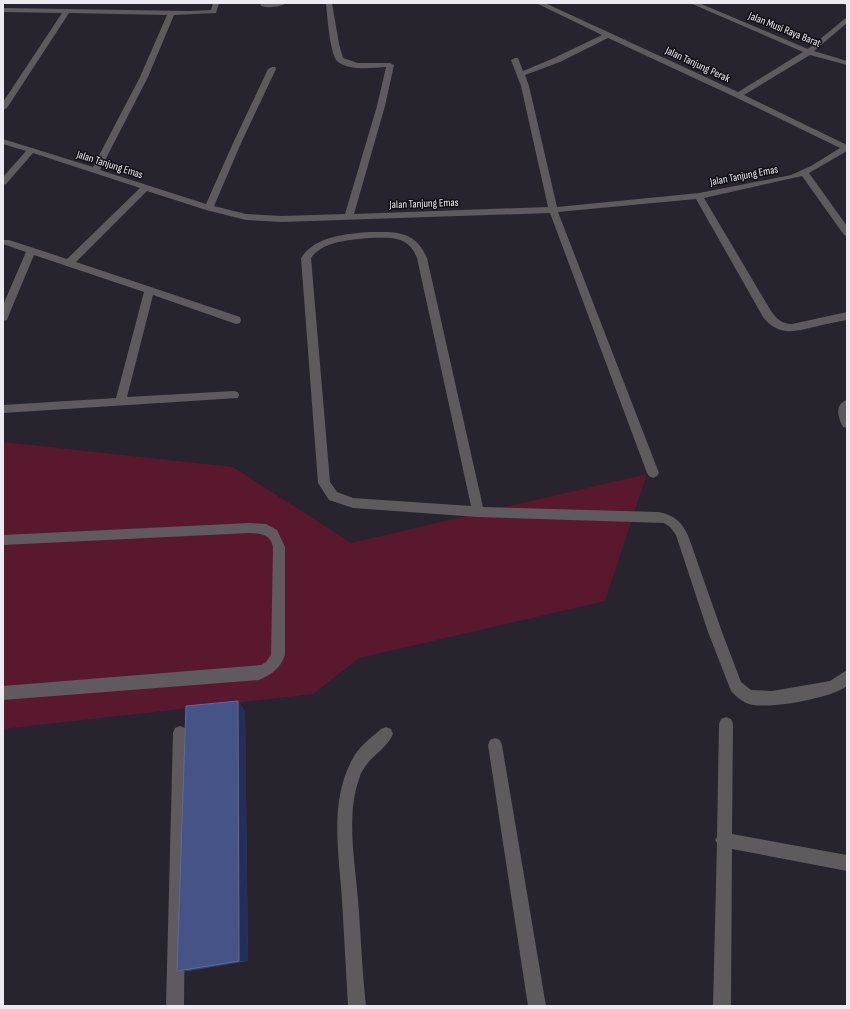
<svg xmlns="http://www.w3.org/2000/svg" width="850" height="1009" viewBox="0 0 850 1009" font-family="'Sofia Sans Condensed',sans-serif">
  <style>
    .green { fill: #59182d }
    .lines { fill: none; stroke-linecap: round; stroke-linejoin: round }
    .street { fill: #5e5a5d; fill-rule: evenodd }
    .wall { fill: #31417a }
    .shaded-wall { fill: #252e56 }
    .building { fill: #455387; stroke: #606b97 }
    .labels { text-anchor: middle; stroke-width: 3; stroke-linejoin: round; paint-order: stroke }
    .far-street-label { font-size: 11px; fill: #edebf1; stroke: #100e12 }
  </style>
  <rect width="100%" height="100%" fill="#27242d"/>
  <path class="green" d="M3 442 233 467 351 543 647 474 605 601 359 658 313 694 3 729Z"/>
  <g class="lines">
    <g class="street">
      <path d="M213 3H219L216 13 174 15 148 77 100 170 206 204 234 141 268 69 272 67H275L276 69 242 141 214 206 246 214 282 216 345 214 377 106 386 67C373 68 347 71 337 61 330 53 327 15 326 3H332L339 44 343 58 358 63H390L394 65 385 106 354 214 548 207 521 86 511 60 515 58H518L523 71 554 58 602 35 536 3H545L738 92 803 52 690 3H699L808 49 847 17V23L814 51 847 61V65L810 55 744 95 847 145V151L809 173 847 226V236L844 235 802 176 704 198 771 311C777 319 782 324 792 324L847 312V320C836 322 825 324 814 327 793 332 778 336 763 317L696 199 558 212 659 473 657 476 653 478 649 476 647 473 550 213 282 222 246 220 206 210 147 191 76 262 240 317 241 320 240 323 236 324 153 295 127 397 234 391 238 392 239 395 238 398 3 413V405L116 398 144 292 34 255 8 317 7 320 3 321V305L26 252 3 244V240H9L67 259 140 188 33 153 6 184 3 185V177L26 151 3 144V139L93 167 140 77 167 15 69 13 7 108 3 110V102L62 13 3 12V8L189 11 211 10ZM608 38 735 97 840 148 811 166 791 175 699 193 557 207 529 86 525 75 560 62Z"/>
      <path d="M286 3C281 7 265 9 260 5L263 3Z"/>
      <path d="M842 3H847V6Z"/>
      <path d="M369 232C396 232 415 230 427 258L483 507 658 512C675 515 683 523 689 538L722 632 741 682 751 690 772 691 830 681 847 670V686C832 698 774 708 754 705 745 704 737 698 731 691L708 632 676 535 670 527 664 523 478 517 353 508 329 500 318 483 301 258C315 236 346 234 369 232ZM369 238C391 238 408 235 417 258L471 506 353 498 337 492 330 482 311 258C323 241 350 240 369 238Z"/>
      <path d="M847 400V428L843 427C838 418 834 404 847 400Z"/>
      <path d="M250 523 266 524 277 530 285 547V655C280 669 272 674 259 680L3 700V686L261 665 266 662 271 655 273 547C270 534 262 534 250 533L3 545V535Z"/>
      <path d="M726 717 731 719 733 724 732 834 847 855V871L732 849 731 1006H713L717 843 715 840 717 837 719 724 721 719Z"/>
      <path d="M180 726 185 728 187 733 184 1006H166L173 733 175 728Z"/>
      <path d="M386 727 391 729 393 734C386 751 365 758 359 779 346 817 355 861 358 900 361 935 362 971 366 1006H348C346 971 344 935 342 900 339 854 329 802 352 760 358 747 371 738 381 729Z"/>
      <path d="M495 738 500 740 502 745 546 1006H528L488 745 490 740Z"/>
    </g>
  </g>
  <path class="wall" d="M238 701 245 711 248 961 189 971H177Z"/>
  <path class="shaded-wall" d="M238 701 245 711 248 961H239Z"/>
  <path class="building" d="M238 701 239 961 177 971 186 706Z"/>
  <g class="labels">
    <g class="far-street-label">
      <text transform="translate(785 29) rotate(22)" y="4">Jalan Musi Raya Barat</text>
      <text transform="translate(698 64) rotate(25)" y="4">Jalan Tanjung Perak</text>
      <text transform="translate(110 164) rotate(18)" y="4">Jalan Tanjung Emas</text>
      <text transform="translate(744 175) rotate(-11)" y="4">Jalan Tanjung Emas</text>
      <text transform="translate(424 203) rotate(-2)" y="4">Jalan Tanjung Emas</text>
    </g>
  </g>
  <rect width="850" height="1009" fill="none" stroke="#edebf1" stroke-width="8"/>
</svg>
